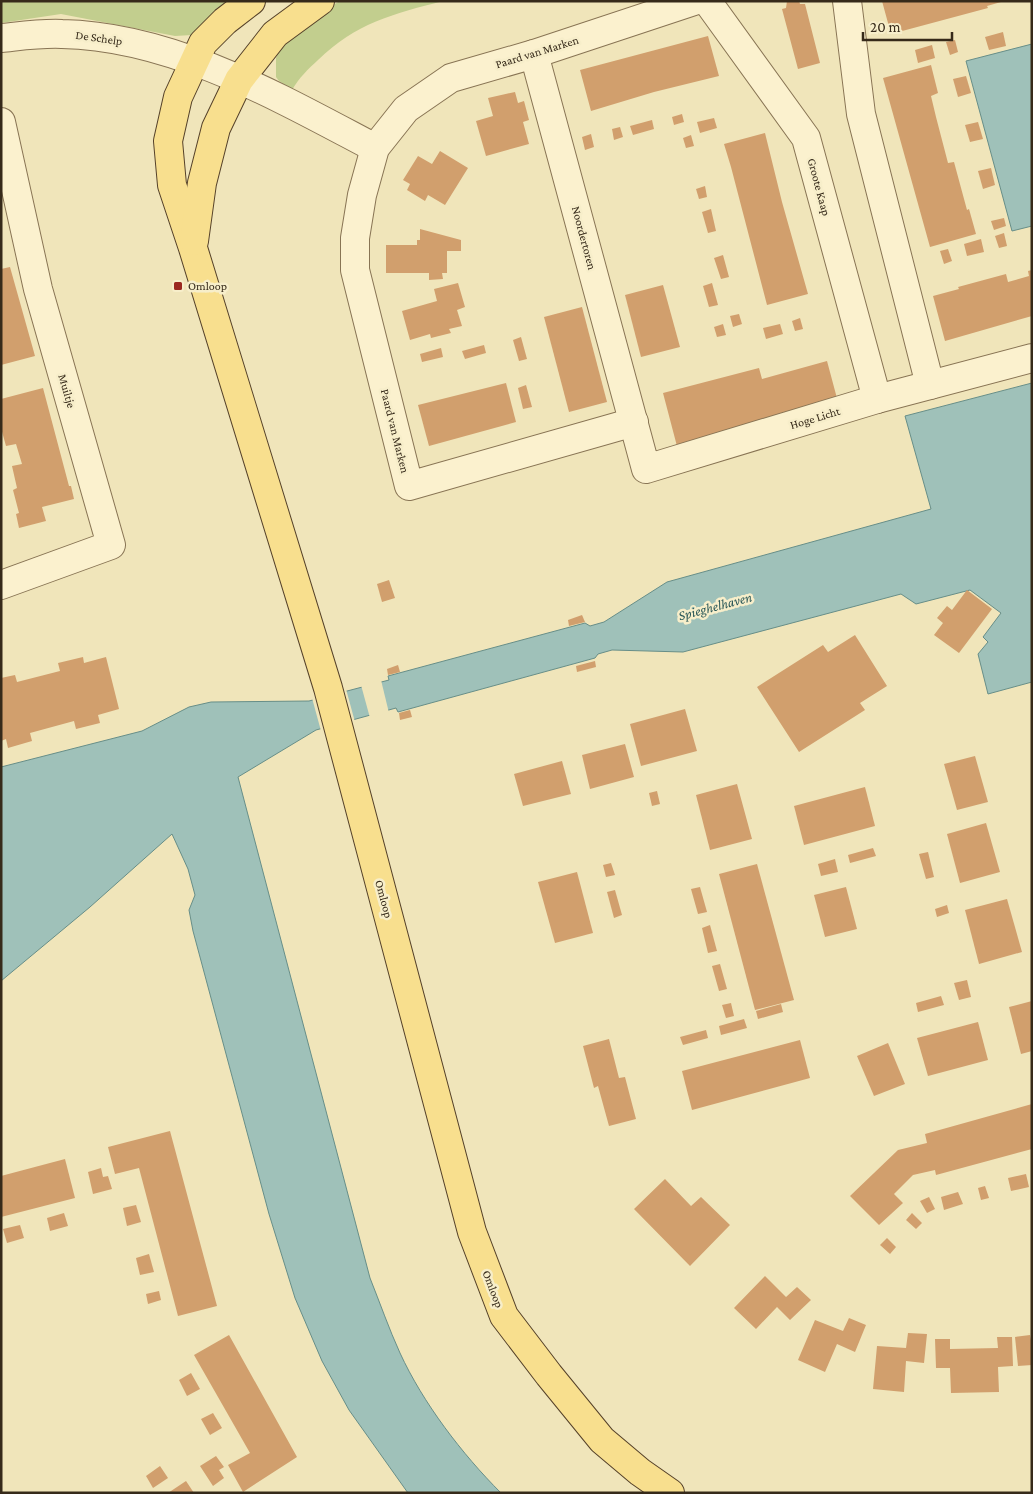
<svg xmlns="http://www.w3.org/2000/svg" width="1033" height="1494" viewBox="0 0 1033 1494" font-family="'Crimson Pro',serif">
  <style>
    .green { fill: #c2ce8e }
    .water { fill: #9fc1b9; stroke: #678e88 }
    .pier { fill: #f0e5ba }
    .building { fill: #d19f6d }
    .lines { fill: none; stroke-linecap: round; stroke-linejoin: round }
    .minor-casing { stroke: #887454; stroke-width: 30 }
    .major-casing { stroke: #554129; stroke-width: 30 }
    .minor { stroke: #fbf1ce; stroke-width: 28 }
    .major { stroke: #f8df8e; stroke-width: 28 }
    .poi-dot { fill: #9b2920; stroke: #f7eeca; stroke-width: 2 }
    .labels { text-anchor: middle; stroke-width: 5; stroke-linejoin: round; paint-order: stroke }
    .street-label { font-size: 12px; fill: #362a1a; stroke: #f7eeca }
    .poi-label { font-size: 12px; fill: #362a1a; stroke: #f7eeca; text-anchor: start }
    .water-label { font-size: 14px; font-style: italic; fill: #285657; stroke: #f7eeca }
  </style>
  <rect width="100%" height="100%" fill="#f0e5ba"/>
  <g class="green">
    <path d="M1 1H233L203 29 192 35 175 36 61 14 1 23Z"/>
    <path d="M340 1H443C393 14 356 23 318 60 308 69 299 78 292 90L279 81 276 77V58L281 44 326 9Z"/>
  </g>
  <g class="water">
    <path d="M1032 44V226L1012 231 966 61Z"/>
    <path d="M1032 383V682L988 694 978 654 988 642 983 637 1001 613 970 590 916 604 901 594 683 652 612 650 598 654 595 658 398 712 396 708 316 730 238 777 370 1278C380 1303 389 1329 400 1353 423 1403 462 1454 501 1493H408L349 1410 322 1361 295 1298 269 1214 193 931 189 910 195 895 188 869 172 834 90 907 1 981V767L142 731 189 707 211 702 309 701 389 680 388 676 585 623 590 626 604 622 667 582 931 509 905 416Z"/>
  </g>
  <g class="pier">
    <path d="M381 680 389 713 370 718 361 685Z"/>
    <path d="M346 689 355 722 321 731 312 698Z"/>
  </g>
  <g class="building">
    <path d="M787 1H799L800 4H805L820 63 798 69 782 9 786 8Z"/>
    <path d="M882 1H1001V2L987 6 988 8 891 34Z"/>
    <path d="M1003 32 1006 46 989 50 985 37Z"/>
    <path d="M708 36 719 76 654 92 591 111 580 70Z"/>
    <path d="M955 40 958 52 950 55 946 42Z"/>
    <path d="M932 45 935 58 918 63 915 50Z"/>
    <path d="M931 65 938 93 931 96 936 117 948 163 954 162 967 210 969 209 976 234 930 247 883 78Z"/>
    <path d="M966 76 971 93 958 97 953 79Z"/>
    <path d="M515 92 518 103 524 101 529 120 523 122 529 144 486 156 476 121 493 116 488 98Z"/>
    <path d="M682 114 684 122 674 125 672 117Z"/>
    <path d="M714 118 717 128 700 133 697 122Z"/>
    <path d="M652 120 654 129 633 135 630 126Z"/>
    <path d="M978 122 983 139 970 142 965 125Z"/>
    <path d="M620 127 623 137 614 140 612 129Z"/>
    <path d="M765 133 782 202 808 294 767 305 731 167 724 144Z"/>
    <path d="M591 134 594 147 585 150 582 137Z"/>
    <path d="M691 135 694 146 686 148 683 138Z"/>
    <path d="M440 151 468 168 445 205 428 195 425 201 407 190 410 184 403 180 418 156 432 164Z"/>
    <path d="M991 168 995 185 983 189 978 171Z"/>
    <path d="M705 186 707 197 699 199 696 189Z"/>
    <path d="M711 209 716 231 708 233 702 212Z"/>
    <path d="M1004 218 1006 226 994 230 991 221Z"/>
    <path d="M420 229 461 240V251H447V273H442L443 279 429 280V273H386V245H417V240H420Z"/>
    <path d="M1004 233 1007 246 999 248 995 236Z"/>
    <path d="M981 239 984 252 967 256 964 244Z"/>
    <path d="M948 249 952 261 944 264 940 251Z"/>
    <path d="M723 255 729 277 721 279 714 258Z"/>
    <path d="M10 267 35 356 1 365V269Z"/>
    <path d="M1032 270V316L945 341 933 296 959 289 958 287 1006 274 1008 282 1029 276 1028 271Z"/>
    <path d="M458 283 465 307 457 310 462 326 449 329 451 333 431 338 430 334 410 340 402 311 437 301 434 289Z"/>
    <path d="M712 283 718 305 709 307 703 286Z"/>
    <path d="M663 285 680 347 641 357 625 295Z"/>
    <path d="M582 307 607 402 569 412 544 317Z"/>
    <path d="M739 314 742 324 733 327 730 316Z"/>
    <path d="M800 318 803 329 795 331 792 321Z"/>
    <path d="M723 324 726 335 717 337 714 327Z"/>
    <path d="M780 324 783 334 766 339 763 328Z"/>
    <path d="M521 337 527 359 519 361 513 340Z"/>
    <path d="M484 345 486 353 465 359 462 351Z"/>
    <path d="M441 348 443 357 422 362 420 354Z"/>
    <path d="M827 361 838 402 678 450 663 393 759 368 762 379Z"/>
    <path d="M506 383 516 422 429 446 418 405Z"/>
    <path d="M526 385 532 407 523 409 518 388Z"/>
    <path d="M43 388 69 486H71L74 499 42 507 46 521 19 528 16 514 19 513 13 490 17 488 12 466 22 464 16 444 6 446 1 428V399Z"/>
    <path d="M389 580 395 598 382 602 377 584Z"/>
    <path d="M967 590 992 609 959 653 934 635 943 623 937 618 947 606 952 610Z"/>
    <path d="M582 615 585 622 569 626 568 620Z"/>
    <path d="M855 635 887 686 860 703 865 710 799 752 757 687 823 645 828 652Z"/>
    <path d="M83 657 84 663 106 657 119 709 98 715 100 723 76 729 74 721 30 733 32 741 8 748 6 739 1 741V678L15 675 17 682 60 671 58 663Z"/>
    <path d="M595 661 596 667 577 672 576 666Z"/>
    <path d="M398 665 400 672 388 675 387 669Z"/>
    <path d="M685 709 697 751 641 766 630 724Z"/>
    <path d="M410 710 412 717 400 720 399 713Z"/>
    <path d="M625 744 634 777 590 789 582 755Z"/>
    <path d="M975 756 988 802 957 810 944 764Z"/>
    <path d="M562 761 571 794 523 806 514 774Z"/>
    <path d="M737 784 752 839 710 850 696 795Z"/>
    <path d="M865 787 875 826 804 845 794 806Z"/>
    <path d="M657 791 660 804 652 806 649 793Z"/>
    <path d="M986 823 1000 872 960 883 947 834Z"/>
    <path d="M873 848 876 856 850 863 848 855Z"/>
    <path d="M928 852 934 877 926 879 919 854Z"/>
    <path d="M835 859 838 872 821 876 818 864Z"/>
    <path d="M611 863 615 875 606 877 603 865Z"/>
    <path d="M757 864 794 1000 755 1010 719 874Z"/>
    <path d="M577 872 593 933 555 943 538 882Z"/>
    <path d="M700 887 707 912 698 914 691 889Z"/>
    <path d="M846 887 857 929 825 937 814 895Z"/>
    <path d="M615 890 622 915 614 918 607 892Z"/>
    <path d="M1007 899 1022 952 979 964 965 910Z"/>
    <path d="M947 905 949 913 937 917 935 909Z"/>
    <path d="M710 925 717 951 708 953 702 928Z"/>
    <path d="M720 964 727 989 719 991 712 966Z"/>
    <path d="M967 980 971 997 959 1000 954 983Z"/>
    <path d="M941 996 944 1005 918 1012 916 1003Z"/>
    <path d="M1032 1001V1051L1021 1054 1009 1007Z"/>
    <path d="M731 1003 734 1016 726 1018 722 1005Z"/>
    <path d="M781 1004 783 1012 758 1019 756 1011Z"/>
    <path d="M744 1019 747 1028 721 1035 719 1026Z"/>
    <path d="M978 1022 988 1060 928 1076 917 1038Z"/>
    <path d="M706 1030 708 1038 683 1045 680 1037Z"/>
    <path d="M609 1039 619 1078 625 1077 636 1119 609 1126 598 1086 594 1088 583 1046Z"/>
    <path d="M800 1040 810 1078 692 1110 682 1071Z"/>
    <path d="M888 1043 905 1084 874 1096 857 1056Z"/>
    <path d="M1032 1104V1149L936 1175 935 1170 913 1175 894 1194 903 1203 879 1225 850 1196 898 1150 927 1143 925 1134Z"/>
    <path d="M170 1131 217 1306 178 1316 139 1168 115 1174 108 1147Z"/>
    <path d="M65 1159 75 1198 1 1217V1176Z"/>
    <path d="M101 1168 103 1177 108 1176 112 1189 93 1194 88 1172Z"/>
    <path d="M1026 1174 1029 1187 1011 1191 1008 1178Z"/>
    <path d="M665 1179 691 1206 701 1197 730 1225 690 1266 634 1209Z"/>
    <path d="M985 1186 989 1198 981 1200 978 1188Z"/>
    <path d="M958 1192 963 1204 944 1210 941 1197Z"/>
    <path d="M929 1197 935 1209 927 1213 920 1201Z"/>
    <path d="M136 1205 141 1222 127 1226 123 1208Z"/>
    <path d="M64 1213 68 1226 50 1231 47 1218Z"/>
    <path d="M912 1213 922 1223 916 1229 906 1220Z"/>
    <path d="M20 1225 24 1238 7 1243 3 1229Z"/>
    <path d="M887 1238 896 1247 890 1254 880 1245Z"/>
    <path d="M149 1254 154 1272 140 1275 136 1258Z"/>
    <path d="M765 1276 786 1297 797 1287 811 1300 790 1320 777 1307 756 1329 734 1308Z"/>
    <path d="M159 1291 161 1300 148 1304 146 1294Z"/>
    <path d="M849 1318 866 1325 855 1352 837 1344 825 1372 798 1360 815 1320 843 1331Z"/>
    <path d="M908 1333 927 1334 924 1363 906 1361 904 1392 873 1389 877 1346 906 1348Z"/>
    <path d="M229 1335 297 1457 243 1492 228 1465 250 1453 194 1355Z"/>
    <path d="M1030 1335 1032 1346V1365L1018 1366 1015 1337Z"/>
    <path d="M997 1337H1012L1013 1366 998 1367 999 1392 951 1393 950 1368H936L935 1339H950V1349L998 1348Z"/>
    <path d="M191 1373 200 1389 187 1396 179 1380Z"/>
    <path d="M213 1413 222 1428 210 1435 201 1419Z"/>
    <path d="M216 1456 224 1467 219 1470 224 1478 213 1486 200 1466Z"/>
    <path d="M160 1466 168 1478 153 1488 146 1476Z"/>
    <path d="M186 1481 194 1493H168Z"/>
  </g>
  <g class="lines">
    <defs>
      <g id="minor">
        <path d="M707 1 806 138 877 399"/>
        <path d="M847 1 861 114 930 385"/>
        <path d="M1 38C21 36 42 33 62 34 173 36 280 98 375 148"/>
        <path d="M534 54 646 469 877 399 1032 358"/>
        <path d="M1 122 38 289 111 545 1 585"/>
        <path d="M634 422 409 486 355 270V238L362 195 375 148 406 109 451 78 534 54 694 1"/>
      </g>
      <g id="major">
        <path d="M251 1 225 21 203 43 178 97 168 141 172 185 193 248 328 688 472 1232 504 1316 549 1375 602 1440 640 1472 670 1493"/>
        <path d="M194 241 202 183 216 128 239 80 275 34 320 1"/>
      </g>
    </defs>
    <use href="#minor" class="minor-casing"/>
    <use href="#major" class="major-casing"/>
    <use href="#minor" class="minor"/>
    <use href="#major" class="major"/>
  </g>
  <rect class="poi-dot" x="173" y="281" width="10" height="10" rx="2.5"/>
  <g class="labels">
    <g class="street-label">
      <text transform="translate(99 38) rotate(8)" y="4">De Schelp</text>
      <text transform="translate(537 52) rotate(-17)" y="4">Paard van Marken</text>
      <text transform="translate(819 187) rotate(75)" y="4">Groote Kaap</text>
      <text transform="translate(584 238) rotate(75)" y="4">Noordertoren</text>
      <text transform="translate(67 391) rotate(74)" y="4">Muiltje</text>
      <text transform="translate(815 418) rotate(-17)" y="4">Hoge Licht</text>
      <text transform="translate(395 431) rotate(76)" y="4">Paard van Marken</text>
      <text transform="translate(384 899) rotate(75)" y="4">Omloop</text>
      <text transform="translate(493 1289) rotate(69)" y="4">Omloop</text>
    </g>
    <g class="poi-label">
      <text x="188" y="290">Omloop</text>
    </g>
    <g class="water-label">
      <text transform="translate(715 606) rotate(-15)" y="5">Spieghelhaven</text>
    </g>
  </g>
  <rect width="1033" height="1494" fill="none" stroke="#362a1a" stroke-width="5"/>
  <path d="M863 32v8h89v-8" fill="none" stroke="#362a1a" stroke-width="2.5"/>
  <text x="870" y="32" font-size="15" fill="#362a1a" stroke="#f7eeca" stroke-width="4" paint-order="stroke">20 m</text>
</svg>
